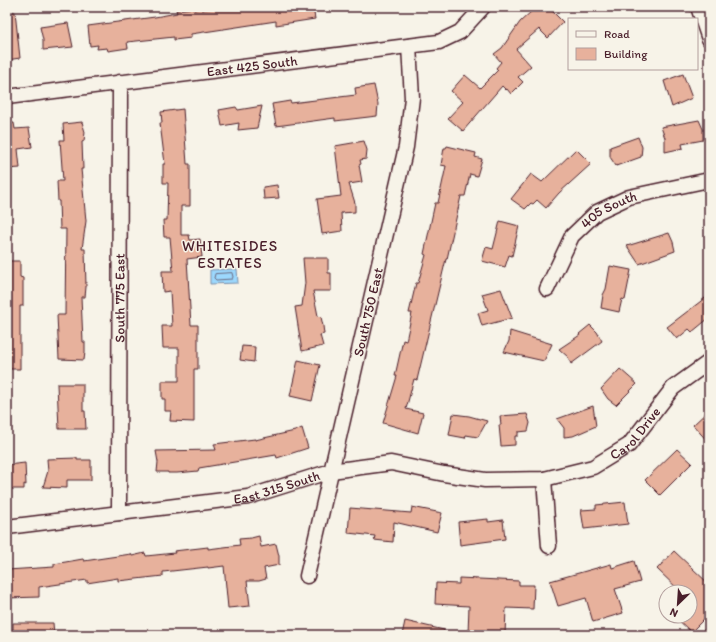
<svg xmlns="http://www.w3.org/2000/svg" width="716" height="642" viewBox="0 0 716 642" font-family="Itim,sans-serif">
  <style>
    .water { fill: #9cd8fd; stroke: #7b8ea9 }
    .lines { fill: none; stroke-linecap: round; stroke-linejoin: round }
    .shore { stroke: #6b697f; stroke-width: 1 }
    .building { fill: #e7b19c; stroke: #4a1f2b }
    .minor-casing { stroke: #4a1f2b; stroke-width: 17 }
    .minor { stroke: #f7f3e8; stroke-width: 14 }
    .labels { text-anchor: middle; stroke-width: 3; stroke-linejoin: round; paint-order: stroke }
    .street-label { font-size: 14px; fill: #4a1f2b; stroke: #f7f3e8 }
    .neighbourhood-label { font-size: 15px; letter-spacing: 1px; fill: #4a1f2b; stroke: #f7f3e8 }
  </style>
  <rect width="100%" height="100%" fill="#f7f3e8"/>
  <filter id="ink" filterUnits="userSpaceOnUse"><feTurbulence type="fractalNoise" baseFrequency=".025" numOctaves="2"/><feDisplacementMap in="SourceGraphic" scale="8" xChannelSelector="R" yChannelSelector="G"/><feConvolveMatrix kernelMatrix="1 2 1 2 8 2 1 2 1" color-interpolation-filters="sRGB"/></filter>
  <g filter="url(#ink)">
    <path class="water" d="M237 269 238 283 210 284V270Z"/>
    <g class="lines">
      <path class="shore" d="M232 273 233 277 232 279 216 280 214 278 215 274Z"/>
    </g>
    <g class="building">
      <path d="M223 7H313L315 19 276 25V21L191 34V38L174 40V37L127 42 128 48 108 51 107 48 97 49 98 45 90 46 88 26 155 17 177 13 176 10 193 8 194 10 202 8V10Z"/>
      <path d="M541 7H548L563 22 548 38 539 29 516 49 531 66 518 77 523 82 511 94 507 89 506 90 502 86 463 131 448 118 463 102 451 91 465 75 480 88 498 70 496 68 501 62 494 54 502 48 520 22 533 10 535 12Z"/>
      <path d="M7 12H15L20 58 7 60Z"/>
      <path d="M68 23 73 47 43 50V40L40 27Z"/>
      <path d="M683 74 692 98 672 107 664 81Z"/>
      <path d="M374 85 378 104 377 116 335 121V118L276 126 272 104 290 101 291 103 356 95 355 88Z"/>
      <path d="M262 106 257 128 238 130 239 123 222 126 219 110 236 107 238 110Z"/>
      <path d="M183 109 187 164H190V206H181V235H189L190 240 200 239 202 257 187 259 191 325H198V369H194V422L170 421 171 411H165V399H162V381H179V348H163L162 326H172L170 291 163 292 162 271H173L170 237H164L163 220H167L168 183H163V164H165L160 123H162L161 112Z"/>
      <path d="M699 120 703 129V140L682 144 683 148 665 152V138L661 127Z"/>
      <path d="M82 122 85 132 84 141 82 142 83 169H81L86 221 82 249H85L86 287 85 297H81L83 342H85V352L84 360 59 359 57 315H65L66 229H60L59 201H58L57 181H63L60 140H64L63 124Z"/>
      <path d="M7 123H14L15 129 29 128 32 147 18 149 20 168 7 169Z"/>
      <path d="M638 137 642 147 641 157 616 166 610 157V147Z"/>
      <path d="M364 141 367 150 366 159 360 160 361 164 359 165 362 182 349 184 355 203V212L341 213 342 231 322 234 317 199 341 196 335 146Z"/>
      <path d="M447 146 476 153 475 157 482 159 477 176 470 174 465 196H461L447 259H446L417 380 414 379 406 409 423 413 418 433 383 423 397 376H395L403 340 406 341 412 313H409L416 283H418L426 255 424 254 435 203H438L446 166 441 165 444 148H446Z"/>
      <path d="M576 149 591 164 559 193 546 208 537 200 533 204 531 203 525 209 511 199 531 174 542 182Z"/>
      <path d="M277 185 279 198 264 199 263 187Z"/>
      <path d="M500 221 519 226 512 256 509 255 505 267 482 261 486 247 493 249Z"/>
      <path d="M669 233 673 242 675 251 639 264 627 246Z"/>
      <path d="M303 258H328V273H331V291H313L318 316 321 317 323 326 324 334 320 335 323 346 302 351 295 307 302 306 305 283Z"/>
      <path d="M7 261H20V277L23 278V306H20V369H7Z"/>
      <path d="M610 266 631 270 625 300 622 299 619 312 601 308 603 295 606 289Z"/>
      <path d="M501 289 512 318 482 326 478 313 488 310 482 294Z"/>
      <path d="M709 295V318L692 332 689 329 677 339 667 327Z"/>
      <path d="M590 325 597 332 602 341 571 364 568 357 559 349 580 335 579 334Z"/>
      <path d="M510 331 552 344 544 361 504 352 509 341Z"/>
      <path d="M242 346 255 347 254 362 240 360Z"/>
      <path d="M298 360 320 365 312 401 290 396Z"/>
      <path d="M620 369 637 384 616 405 608 399 601 389Z"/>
      <path d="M57 384H83V411H85L86 429H59Z"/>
      <path d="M593 406 596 426 573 436 564 437V428L557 419Z"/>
      <path d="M709 410V443L693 425Z"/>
      <path d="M453 414 469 416 487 421 478 437 466 435 465 438 449 435Z"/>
      <path d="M527 414 530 423 528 431 518 432V436H515V445L501 446 499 425H501L500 416Z"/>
      <path d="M302 428 308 448 277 458 276 455 199 468 198 471 177 473H168V472H157L158 462 156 451 216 450 214 444 255 439V440L295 431Z"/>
      <path d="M677 449 692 463 660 495 645 480Z"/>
      <path d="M77 458V460H91V480H67V488L43 487 48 471 47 459Z"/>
      <path d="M25 463 26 485 24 484V489H8L7 465Z"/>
      <path d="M625 502 628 524 584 529 581 510 596 509V505Z"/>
      <path d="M412 507 442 513 437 532 394 522 393 542 374 540 375 536 348 533 350 508 411 513Z"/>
      <path d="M488 519V522L503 520 505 539 460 545 458 522Z"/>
      <path d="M259 536 261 547 276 544 279 556V565L264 568 266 579 259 581H247L250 606 228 608 224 566 208 568V567L163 572V576L118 581V578L87 583V580L39 587V597L7 598V570L54 567V564L83 559 84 561 131 554 132 556 145 553 146 556 175 553 174 551 208 547V549L240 545 239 539 251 538Z"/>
      <path d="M674 551 709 584V614L690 633V631L674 616H690V592H681L657 569Z"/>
      <path d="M634 561 640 582 615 589 623 613 593 622 586 598 558 606 550 581 611 564 612 568Z"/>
      <path d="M459 578 519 581V585H534L533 609 506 608 505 635 468 634 469 606 435 604 436 583 459 584Z"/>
      <path d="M405 621 444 630V635H402Z"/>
      <path d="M13 623H53L54 635H13Z"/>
    </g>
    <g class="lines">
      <defs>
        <g id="minor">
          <path d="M698 7 709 39"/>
          <path id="s1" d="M7 97 439 42 460 32 483 7"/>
          <path id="s2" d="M547 289 572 236 597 212 629 197 709 180"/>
          <path d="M544 479 549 546"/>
          <path id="s3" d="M119 513 120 82"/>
          <path id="s4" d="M7 527 248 497 331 471 391 463 444 474 485 480 544 479 593 467 629 445 673 388 709 362"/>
          <path id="s5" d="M307 576 406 147 412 98 409 46"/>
        </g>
      </defs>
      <use href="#minor" class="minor-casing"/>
      <use href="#minor" class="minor"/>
    </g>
  </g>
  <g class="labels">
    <g class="street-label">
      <text dy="5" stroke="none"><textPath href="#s1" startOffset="247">East 425 South</textPath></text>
      <text dy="5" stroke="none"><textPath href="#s2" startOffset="105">405 South</textPath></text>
      <text dy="5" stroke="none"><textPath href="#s3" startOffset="215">South 775 East</textPath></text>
      <text dy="5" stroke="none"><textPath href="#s5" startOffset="271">South 750 East</textPath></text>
      <text dy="5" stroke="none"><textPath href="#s4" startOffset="650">Carol Drive</textPath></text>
      <text dy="5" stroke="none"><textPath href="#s4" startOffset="273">East 315 South</textPath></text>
    </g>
    <g class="neighbourhood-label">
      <text x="230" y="251">WHITESIDES<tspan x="230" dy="17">ESTATES</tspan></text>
    </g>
  </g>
  <rect width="716" height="642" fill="none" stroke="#f7f3e8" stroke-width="24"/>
  <rect x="12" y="12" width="692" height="618" fill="none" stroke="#4a1f2b" stroke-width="1.5" filter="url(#ink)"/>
  <rect x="568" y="18" width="130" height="52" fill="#f7f3e8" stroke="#b29e9c"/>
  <rect x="576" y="31" width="20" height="6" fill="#f7f3e8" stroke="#b29e9c"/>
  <text x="604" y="38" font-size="12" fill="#4a1f2b">Road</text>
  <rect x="576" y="48" width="20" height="12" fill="#e7b19c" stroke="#b29e9c"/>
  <text x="604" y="58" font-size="12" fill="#4a1f2b">Building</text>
  <g transform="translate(678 604) rotate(205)"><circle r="19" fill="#f7f3e8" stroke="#b29e9c"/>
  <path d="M0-3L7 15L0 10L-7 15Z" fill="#4a1f2b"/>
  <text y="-6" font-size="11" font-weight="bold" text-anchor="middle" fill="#4a1f2b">N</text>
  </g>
</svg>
